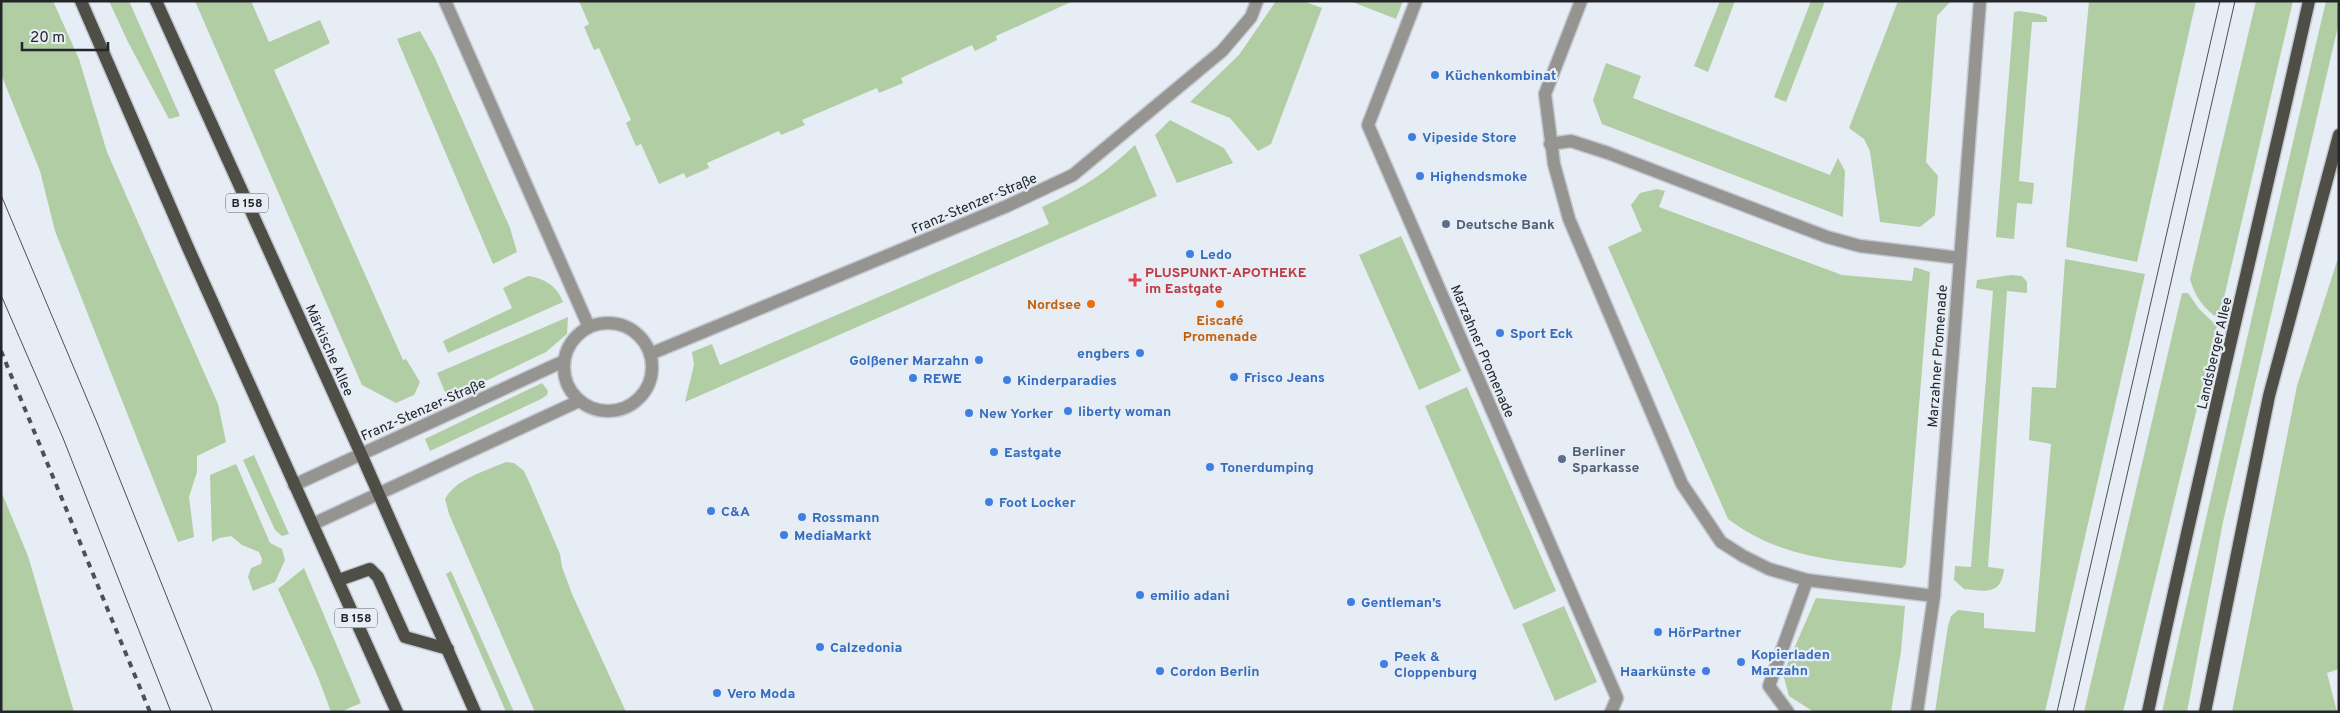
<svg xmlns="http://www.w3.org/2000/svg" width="2340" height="713" viewBox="0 0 2340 713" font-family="Overpass,sans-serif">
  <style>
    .green { fill: #b1cda3 }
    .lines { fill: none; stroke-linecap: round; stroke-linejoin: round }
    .minor-casing { stroke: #c3c9d0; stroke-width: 15 }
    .major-casing { stroke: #c3c9d0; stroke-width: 15 }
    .minor { stroke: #959490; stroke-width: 12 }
    .major { stroke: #4e4d46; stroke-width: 12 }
    .tram { stroke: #4d5055; stroke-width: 1 }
    .rail { stroke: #4d5055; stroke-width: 4; stroke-dasharray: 6 6; stroke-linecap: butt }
    .shop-dot { fill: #3f7fe0; stroke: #e6edf5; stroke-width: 2 }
    .service-dot { fill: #5c6f8a; stroke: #e6edf5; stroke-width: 2 }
    .health-dot { fill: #e0444e; stroke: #e6edf5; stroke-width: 2 }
    .food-dot { fill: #e8710a; stroke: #e6edf5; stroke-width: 2 }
    .labels { text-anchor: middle; stroke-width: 4.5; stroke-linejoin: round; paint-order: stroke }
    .shield { fill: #e6edf5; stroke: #5e6267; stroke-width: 1 }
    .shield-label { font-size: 12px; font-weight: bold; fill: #24262a }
    .shop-label { font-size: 14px; font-weight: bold; fill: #366cbe; stroke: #e6edf5; text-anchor: start }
    .street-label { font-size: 14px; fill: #24262a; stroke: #e6edf5 }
    .service-label { font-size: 14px; font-weight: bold; fill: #4e5e75; stroke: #e6edf5; text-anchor: start }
    .health-label { font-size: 14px; font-weight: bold; fill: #be3a42; stroke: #e6edf5; text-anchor: start }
    .food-label { font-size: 14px; font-weight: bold; fill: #c56008; stroke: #e6edf5; text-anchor: end }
  </style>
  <rect width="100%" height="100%" fill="#e6edf5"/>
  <g class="green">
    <path d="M1 1H53L79 59 107 152 218 404 226 442 197 456V472L189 497 194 537 178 542 55 231 40 171 1 74Z"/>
    <path d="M109 1H129L180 116 169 119 128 42Z"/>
    <path d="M195 1H251L269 42 320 20 330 43 274 70 403 360 406 359 420 382 414 395 396 403 362 385Z"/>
    <path d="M579 1H1073L996 36 997 40 975 51 972 45 901 78 903 83 879 93 877 88 802 120 805 125 781 135 779 131 707 163 709 168 686 178 684 173 659 184 641 144 636 146 626 123 631 120 599 48 594 50 584 27 589 24Z"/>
    <path d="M1276 1H1303L1322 8 1271 144 1258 151 1230 118 1190 102 1239 55Z"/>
    <path d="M1350 1H1403L1396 19Z"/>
    <path d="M1720 1H1735L1708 72 1694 66Z"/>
    <path d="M1811 1H1825L1786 102 1774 97Z"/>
    <path d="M1898 1H1951L1937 16 1926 162 1938 176 1935 215 1920 227 1880 222 1870 151 1864 139 1849 128Z"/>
    <path d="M2089 1H2196L2137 262 2066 247Z"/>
    <path d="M2256 1H2293L2219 319C2204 309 2195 297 2190 279Z"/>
    <path d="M2326 1H2339V22L2223 522 2187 712H2162L2251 321Z"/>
    <path d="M2019 11 2039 14 2047 17V22H2032L2019 181 2034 183 2032 204 2017 203 2014 239 1996 237 2014 12Z"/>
    <path d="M420 31 435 58 510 228 517 252 493 264 397 39Z"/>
    <path d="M1606 63 1641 76 1633 98 1830 175 1838 158 1845 171 1843 217 1602 124 1593 100Z"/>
    <path d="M1170 120 1224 148 1233 163 1177 183 1155 135Z"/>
    <path d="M1135 145 1157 196 685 402 694 365 692 352 712 344 720 365 1049 224 1042 207C1082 188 1102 176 1135 145Z"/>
    <path d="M1657 189 1665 191 1659 207 1842 275 1912 281 1914 267 1930 272 1906 564 1902 568C1839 561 1781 559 1728 519L1608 247 1642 231 1631 205 1640 193Z"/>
    <path d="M1401 236 1461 371 1419 390 1359 255Z"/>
    <path d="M2339 255V669L2327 673 2337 712H2232L2297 386Z"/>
    <path d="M2065 259 2145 274 2045 712H1935L1948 626 1951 616 1958 610 1984 613V628L2035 632 2051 444 2029 440 2032 387 2056 388Z"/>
    <path d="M2011 275 2022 276 2027 282V293L2007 291 1988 567 2004 569C2001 596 1985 591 1964 589L1954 580 1955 566 1971 567 1993 291 1976 288 1977 280Z"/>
    <path d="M528 276C546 279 557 286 563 302L448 353 443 341 512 308 503 288Z"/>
    <path d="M2182 293H2188L2199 309 2217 326 2123 712H2084Z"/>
    <path d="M568 317 567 334 546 352 448 399 437 373Z"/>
    <path d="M542 383 548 391 547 395 541 399 430 451 425 439Z"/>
    <path d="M1467 387 1556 591 1514 610 1425 406Z"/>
    <path d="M254 455 289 534 282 536 275 530 243 460Z"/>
    <path d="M506 462 514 463 524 471 530 484 560 554 562 567 572 594 626 712H535L449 514 445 499C456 479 485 471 506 462Z"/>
    <path d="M236 464 270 543 282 549 285 560 275 582 253 591 248 577 251 568 261 564 262 559 259 552 242 545 231 536 219 538 212 542 210 475Z"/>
    <path d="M1 491 28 556 74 712H1Z"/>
    <path d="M304 568 361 703 340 712H331L318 677 278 589Z"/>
    <path d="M451 571 514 712H506L446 574Z"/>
    <path d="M1816 598 1905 606 1901 651 1891 712H1814L1789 696 1783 674Z"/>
    <path d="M1564 606 1597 682 1555 701 1522 624Z"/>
  </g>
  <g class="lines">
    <defs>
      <g id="minor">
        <path d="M445 1 589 327"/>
        <path d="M1416 1 1368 125 1617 698 1611 712"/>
        <path d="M1581 1 1545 94 1554 164 1569 219 1682 484 1721 542 1743 556 1769 569 1807 580 1934 596"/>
        <path d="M1550 144 1571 141 1608 153 1827 237 1860 246 1960 258"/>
        <circle cx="608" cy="367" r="44"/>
        <path d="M650 354 1007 206 1073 175 1222 51 1251 17 1257 1"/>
        <path d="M294 485 564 361"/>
        <path d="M313 524 579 401"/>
        <path d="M1788 712 1769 686 1807 580"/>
        <path d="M1917 712 1934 596 1980 1"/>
      </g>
      <g id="major">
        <path d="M81 1 189 250 397 712"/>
        <path d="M156 1 361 454 475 712"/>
        <path d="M339 580 370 569 378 577 405 637 448 649"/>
        <path d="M2148 712C2198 474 2256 238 2309 1"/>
        <path d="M2205 712 2269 396 2339 135"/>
      </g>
    </defs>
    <use href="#minor" class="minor-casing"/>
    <use href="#major" class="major-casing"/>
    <use href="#minor" class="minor"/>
    <use href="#major" class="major"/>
    <g class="tram">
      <path d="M1 195 98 425 213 712"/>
      <path d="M1 295 63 438 171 712"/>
      <path d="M2057 712 2220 1"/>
      <path d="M2073 712 2235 1"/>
    </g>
    <path class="rail" d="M1 351 150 712"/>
  </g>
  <g class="shop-dot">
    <circle cx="1435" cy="75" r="5"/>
    <circle cx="1412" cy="137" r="5"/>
    <circle cx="1420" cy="176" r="5"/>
    <circle cx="1190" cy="254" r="5"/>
    <circle cx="1500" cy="333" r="5"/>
    <circle cx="1140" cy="353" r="5"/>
    <circle cx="979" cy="360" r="5"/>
    <circle cx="1234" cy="377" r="5"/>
    <circle cx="913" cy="378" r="5"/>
    <circle cx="1007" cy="380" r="5"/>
    <circle cx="1068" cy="411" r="5"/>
    <circle cx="969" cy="413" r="5"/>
    <circle cx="994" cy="452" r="5"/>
    <circle cx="1210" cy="467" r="5"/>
    <circle cx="989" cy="502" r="5"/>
    <circle cx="711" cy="511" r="5"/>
    <circle cx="802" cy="517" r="5"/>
    <circle cx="784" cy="535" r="5"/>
    <circle cx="1140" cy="595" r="5"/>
    <circle cx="1351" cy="602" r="5"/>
    <circle cx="1658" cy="632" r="5"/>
    <circle cx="820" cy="647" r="5"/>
    <circle cx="1741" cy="662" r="5"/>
    <circle cx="1384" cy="664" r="5"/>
    <circle cx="1160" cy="671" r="5"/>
    <circle cx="1706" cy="671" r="5"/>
    <circle cx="717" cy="693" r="5"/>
  </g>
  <g class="service-dot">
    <circle cx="1446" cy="224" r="5"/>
    <circle cx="1562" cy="459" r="5"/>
  </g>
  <path class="health-dot" d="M1132.5 272.5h5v5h5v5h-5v5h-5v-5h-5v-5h5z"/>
  <g class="food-dot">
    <circle cx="1091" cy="304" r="5"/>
    <circle cx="1220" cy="304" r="5"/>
  </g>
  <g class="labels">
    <g class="shield">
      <rect x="226" y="193.5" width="42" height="19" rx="4"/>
      <rect x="335" y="608.5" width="42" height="19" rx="4"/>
    </g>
    <g class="shield-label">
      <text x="247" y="207">B 158</text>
      <text x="356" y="622">B 158</text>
    </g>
    <g class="shop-label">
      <text x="1445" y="80">Küchenkombinat</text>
      <text x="1422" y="142">Vipeside Store</text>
      <text x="1430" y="181">Highendsmoke</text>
      <text x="1200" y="259">Ledo</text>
      <text x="1510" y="338">Sport Eck</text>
      <text x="1130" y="358" text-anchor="end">engbers</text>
      <text x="969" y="365" text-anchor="end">Golßener Marzahn</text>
      <text x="1244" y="382">Frisco Jeans</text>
      <text x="923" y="383">REWE</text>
      <text x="1017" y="385">Kinderparadies</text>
      <text x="1078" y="416">liberty woman</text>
      <text x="979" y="418">New Yorker</text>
      <text x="1004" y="457">Eastgate</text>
      <text x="1220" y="472">Tonerdumping</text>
      <text x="999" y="507">Foot Locker</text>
      <text x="721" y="516">C&amp;A</text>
      <text x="812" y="522">Rossmann</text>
      <text x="794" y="540">MediaMarkt</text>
      <text x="1150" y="600">emilio adani</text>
      <text x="1361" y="607">Gentleman’s</text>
      <text x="1668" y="637">HörPartner</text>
      <text x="830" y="652">Calzedonia</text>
      <text x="1751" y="659">Kopierladen<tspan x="1751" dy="16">Marzahn</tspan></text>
      <text x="1394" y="661">Peek &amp;<tspan x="1394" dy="16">Cloppenburg</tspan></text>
      <text x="1170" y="676">Cordon Berlin</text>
      <text x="1696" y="676" text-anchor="end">Haarkünste</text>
      <text x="727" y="698">Vero Moda</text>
    </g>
    <g class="street-label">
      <text transform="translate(974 203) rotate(-23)" y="5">Franz-Stenzer-Straße</text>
      <text transform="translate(330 350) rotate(66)" y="5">Märkische Allee</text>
      <text transform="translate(1483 351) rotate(67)" y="5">Marzahner Promenade</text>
      <text transform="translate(2214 353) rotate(-77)" y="5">Landsberger Allee</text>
      <text transform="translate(1937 356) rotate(-86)" y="5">Marzahner Promenade</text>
      <text transform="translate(423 409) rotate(-24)" y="5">Franz-Stenzer-Straße</text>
    </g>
    <g class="service-label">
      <text x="1456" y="229">Deutsche Bank</text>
      <text x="1572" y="456">Berliner<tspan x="1572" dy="16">Sparkasse</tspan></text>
    </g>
    <g class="health-label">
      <text x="1145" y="277">PLUSPUNKT-APOTHEKE<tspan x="1145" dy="16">im Eastgate</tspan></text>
    </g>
    <g class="food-label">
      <text x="1081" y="309">Nordsee</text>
      <text x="1220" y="325" text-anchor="middle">Eiscafé<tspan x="1220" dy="16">Promenade</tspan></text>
    </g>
  </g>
  <rect width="2340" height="713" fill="none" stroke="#24262a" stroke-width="5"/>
  <path d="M22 42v8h86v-8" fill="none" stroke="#24262a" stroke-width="2.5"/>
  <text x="30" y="42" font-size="15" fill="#24262a" stroke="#e6edf5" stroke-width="4" paint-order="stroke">20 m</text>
</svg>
